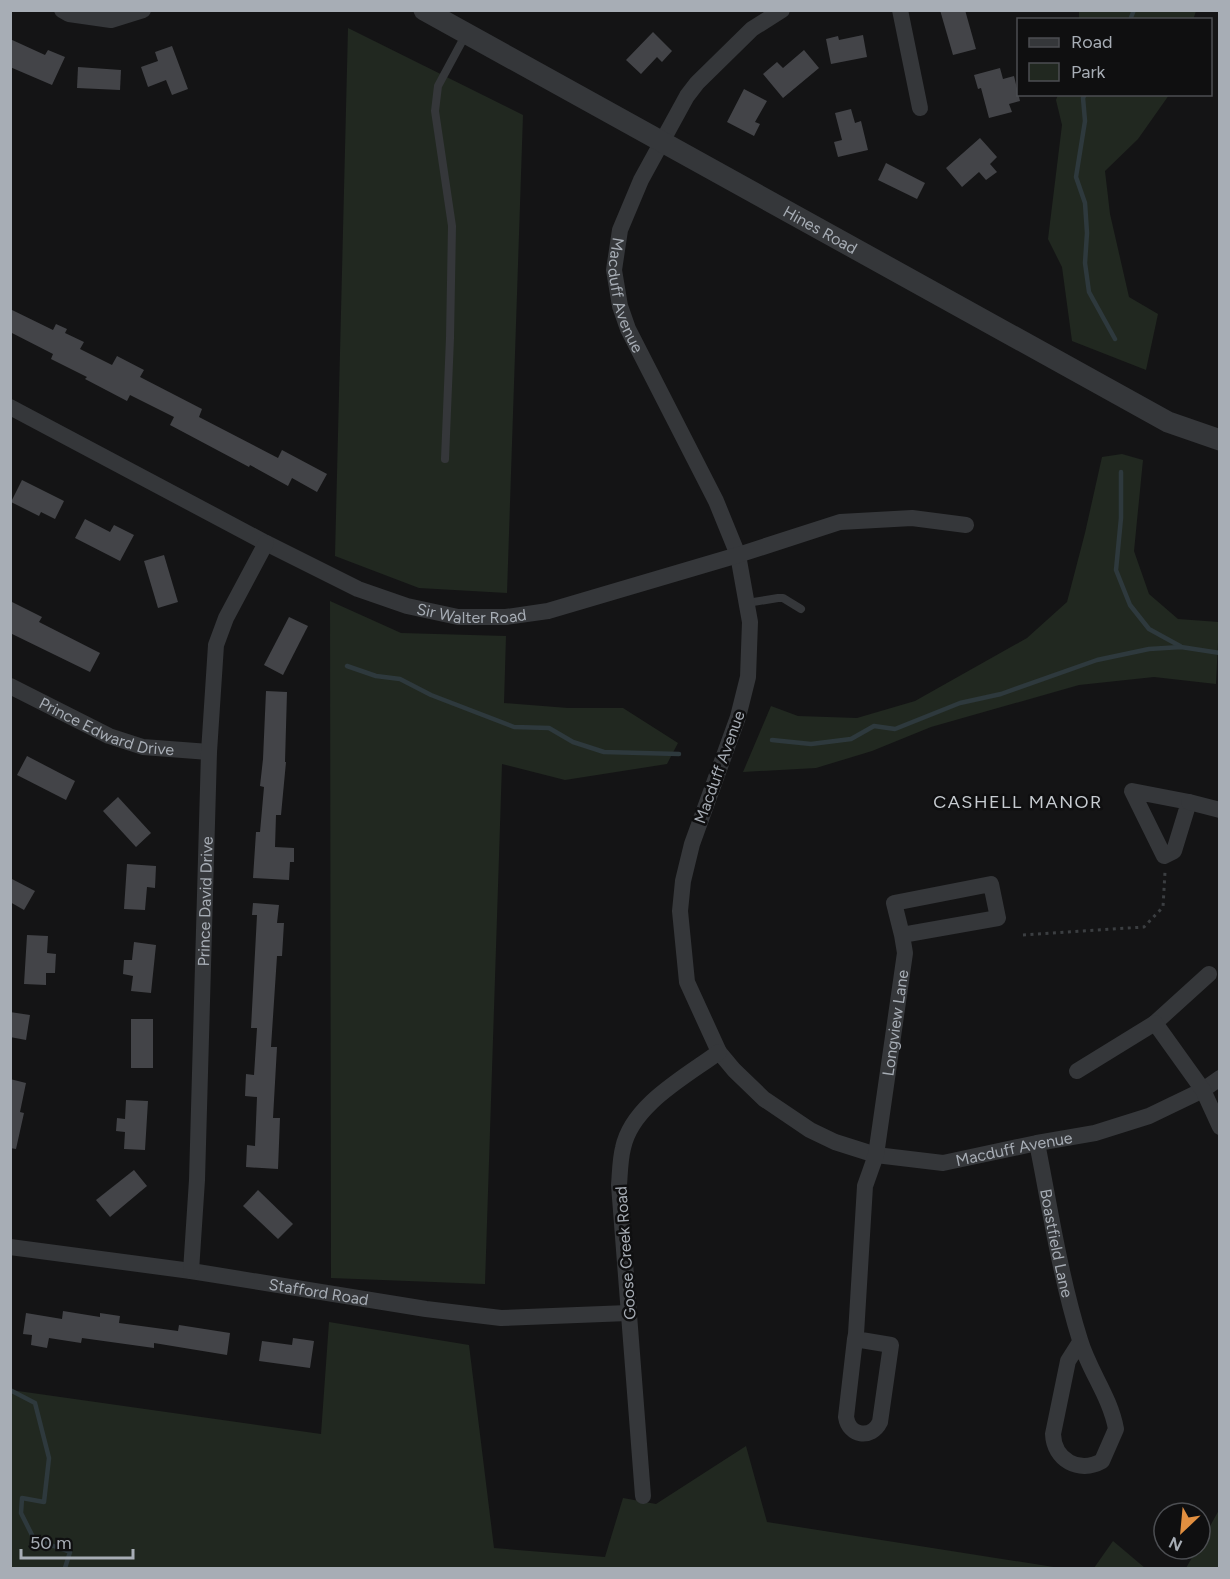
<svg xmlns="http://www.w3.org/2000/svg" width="1230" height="1579" viewBox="0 0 1230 1579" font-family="Figtree,sans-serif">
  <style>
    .green { fill: #212820 }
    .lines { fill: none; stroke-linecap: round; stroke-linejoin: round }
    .stream { stroke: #2e393d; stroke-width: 4.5 }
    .building { fill: #434448 }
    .path { stroke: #3b3e41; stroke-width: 3; stroke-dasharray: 3 4.5; stroke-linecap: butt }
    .service { stroke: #35373a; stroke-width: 8 }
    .minor { stroke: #35373a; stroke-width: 16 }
    .tertiary { stroke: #35373a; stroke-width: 21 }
    .labels { text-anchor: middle; stroke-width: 5; stroke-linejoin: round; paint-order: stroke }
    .street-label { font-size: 16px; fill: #a7adb5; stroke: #0f0f10 }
    .neighbourhood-label { font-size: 18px; letter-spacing: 1.5px; fill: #c7ccd1; stroke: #0f0f10 }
  </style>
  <rect width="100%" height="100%" fill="#141415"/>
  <g class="green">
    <path d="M1079 11V10L1196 11 1193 20 1079 19Z"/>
    <path d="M348 28 523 115 507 593 419 588 335 556Z"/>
    <path d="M1058 95H1169L1138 139 1105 171 1110 214 1129 297 1158 314 1146 370 1072 341 1062 267 1048 239 1062 125 1056 100Z"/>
    <path d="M1122 454 1143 460 1134 551 1149 594 1178 619 1219 622 1216 684 1154 677 1079 685 931 727 872 751 816 768 743 772 771 706 798 716 857 718 915 701 1027 638 1067 602 1085 533 1102 457Z"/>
    <path d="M330 601 401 633 506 636 504 703 568 708H623L678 743 667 764 565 780 502 764 485 1284 331 1278Z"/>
    <path d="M329 1322 469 1345 494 1548 605 1557 623 1498 656 1504 746 1446 767 1522 1060 1568H11V1390L321 1434Z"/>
    <path d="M1219 1510V1568H1186L1197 1549H1200V1544Z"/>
    <path d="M1113 1541 1145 1568H1094Z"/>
  </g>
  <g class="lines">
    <g class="stream">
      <path d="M1130 20 1134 10"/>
      <path d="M1085 94 1083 98 1085 121 1076 177 1085 203 1087 233 1085 263 1089 292 1115 339"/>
      <path d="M1121 472V518L1116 570 1130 605 1149 629 1180 646"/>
      <path d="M347 666 376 676 400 679 431 695 514 727 549 728 573 742 604 752 679 754"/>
      <path d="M772 740 811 744 851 739 874 726 895 729 960 703 1001 694 1097 660 1149 649 1181 647 1220 653"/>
      <path d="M10 1390 35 1403 49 1458 44 1502 22 1498 21 1513 34 1539 70 1552 65 1568"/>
    </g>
  </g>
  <g class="building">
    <path d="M940 10H965L976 49 953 55Z"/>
    <path d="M653 32 672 51 662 62 657 57 641 74 626 60Z"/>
    <path d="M863 35 867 57 831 64 826 39 838 36 839 40Z"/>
    <path d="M10 39 45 55 48 50 65 57 52 85 10 67Z"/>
    <path d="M172 46 188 89 172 95 166 80 148 87 141 67 158 61 155 52Z"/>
    <path d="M804 50 819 68 783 98 763 74 777 62 783 68Z"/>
    <path d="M78 67 121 70 120 90 77 88Z"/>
    <path d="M1000 68 1003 79 1014 76 1020 101 1009 104 1012 112 989 118 981 88 978 89 974 75Z"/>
    <path d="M744 89 767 101 755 122 760 124 754 136 727 122Z"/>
    <path d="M851 109 855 123 861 121 868 150 838 157 834 142 842 140 835 113Z"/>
    <path d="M980 138 997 157 990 164 997 172 986 180 979 172 962 187 946 168Z"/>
    <path d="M886 163 925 183 917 199 878 180Z"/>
    <path d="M10 309 53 330 56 324 67 329 65 333 84 342 80 349 112 365 117 356 144 370 140 377 202 409 199 417 278 458 282 450 327 474 317 492 292 478 288 486 250 465 249 467 170 425 174 417 130 395 127 401 85 379 87 377 51 359 53 354 10 332Z"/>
    <path d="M22 480 64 501 55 519 41 512 39 516 11 502Z"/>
    <path d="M85 519 110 532 114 525 134 535 120 561 75 538Z"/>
    <path d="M164 555 178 602 158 608 144 561Z"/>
    <path d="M10 601 42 617 39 622 100 653 90 672 10 633Z"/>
    <path d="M289 617 308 626 283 675 264 665Z"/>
    <path d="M266 691 287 692 285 762H286L281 815H276L275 847 294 848V862H290L289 880 253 878 256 832H260L264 787 260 786 263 759Z"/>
    <path d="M27 756 75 781 66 800 17 775Z"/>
    <path d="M118 797 151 833 136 847 103 811Z"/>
    <path d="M127 864 156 866 155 888 147 887 145 910 124 909Z"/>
    <path d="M10 878 35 891 24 910 10 902Z"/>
    <path d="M253 903 279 905 277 923H284L282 956H277L271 1047H277L273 1118H280L278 1169 246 1167 247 1145 255 1146 257 1097 245 1096 246 1074 254 1075 257 1028H251L257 915H252Z"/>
    <path d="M27 935 48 936 47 953 56 954 55 973H46V985L24 984Z"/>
    <path d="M134 942 156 945 151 993 131 991 133 976 123 974 124 960H132Z"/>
    <path d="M10 1012 30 1015 26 1040 10 1037Z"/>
    <rect x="131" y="1019" width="22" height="49"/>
    <path d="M10 1079 26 1083 20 1112 24 1113 16 1149 10 1148Z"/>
    <path d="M126 1100 148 1101 145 1150 124 1149 125 1132 116 1131 117 1118 125 1119Z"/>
    <path d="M134 1170 147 1186 110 1217 96 1200Z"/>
    <path d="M258 1190 293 1224 278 1239 243 1206Z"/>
    <path d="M63 1311 100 1317V1313L120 1316 119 1323 178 1331 179 1325 230 1333 227 1355 154 1343V1348L82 1338 81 1343 49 1338 47 1348 31 1345 32 1335 23 1334 26 1313 62 1319Z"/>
    <path d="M293 1338 314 1341 310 1368 259 1361 262 1341 292 1345Z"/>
  </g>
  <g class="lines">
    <path class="path" d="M1023 935 1144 927 1163 907 1165 872 1168 871"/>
    <g class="service">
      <path d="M445 459 450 338 452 226 435 111 438 86 466 34"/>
      <path d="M747 603 778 598H783L801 609"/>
    </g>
    <g class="minor">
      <path d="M62 10 69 14 111 20 143 10"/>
      <path id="s1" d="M782 10 752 29 697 83 687 96 641 180 620 230 614 270 620 306 628 329 716 501 738 555 750 622 748 677 738 717 692 844 683 881 680 911 687 982 719 1052 734 1070 764 1099 810 1130 835 1142 876 1155 943 1163 1037 1143 1095 1133 1149 1116 1203 1090 1220 1078"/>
      <path d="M900 10 920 108"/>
      <path id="s2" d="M10 407 266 543 358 589 407 606 458 617H506L548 611 738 555 840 522 912 518 966 525"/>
      <path id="s3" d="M10 686 109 736 143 747 209 752"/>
      <path d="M1132 791 1189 802 1174 851 1164 856Z"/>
      <path d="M1189 802 1220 810"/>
      <path d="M1155 1023 1209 974"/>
      <path d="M1077 1071 1155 1023 1203 1090 1220 1127"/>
      <path id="s4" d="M1037 1143C1050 1208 1060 1276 1080 1340 1089 1371 1110 1396 1116 1429L1102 1461C1079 1474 1054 1460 1053 1434L1068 1361 1080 1342"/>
      <path id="s5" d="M10 1247 191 1271 426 1309 501 1318 628 1313"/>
      <path id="s6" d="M191 1271 197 1180 209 752 216 645 226 618 266 543"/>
      <path id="s7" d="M855 1339 891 1345 880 1422C871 1440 849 1436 846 1417L855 1339 856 1334 865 1186 876 1155 905 953 902 935 998 918 991 884 894 903 902 935"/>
      <path d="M643 1496 619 1185C620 1173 620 1160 623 1148 632 1105 685 1077 719 1052"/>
    </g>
    <path class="tertiary" id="s8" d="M424 10 1168 422 1220 440"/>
  </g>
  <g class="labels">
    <g class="street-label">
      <text dy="6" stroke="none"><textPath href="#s8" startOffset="453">Hines Road</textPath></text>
      <text dy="6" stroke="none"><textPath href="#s1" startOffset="346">Macduff Avenue</textPath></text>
      <text dy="6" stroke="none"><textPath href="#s2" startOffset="510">Sir Walter Road</textPath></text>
      <text dy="6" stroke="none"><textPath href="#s3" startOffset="106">Prince Edward Drive</textPath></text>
      <text transform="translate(719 767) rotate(-70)" y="6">Macduff Avenue</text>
      <text dy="6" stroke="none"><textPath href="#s6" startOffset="370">Prince David Drive</textPath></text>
      <text dy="6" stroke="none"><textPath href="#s7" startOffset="560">Longview Lane</textPath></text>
      <text dy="6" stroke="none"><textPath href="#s1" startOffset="1479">Macduff Avenue</textPath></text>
      <text dy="6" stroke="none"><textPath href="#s4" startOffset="102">Boastfield Lane</textPath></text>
      <text transform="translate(625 1253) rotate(-94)" y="6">Goose Creek Road</text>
      <text dy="6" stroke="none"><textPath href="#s5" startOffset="312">Stafford Road</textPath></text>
    </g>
    <g class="neighbourhood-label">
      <text x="1018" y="808">CASHELL MANOR</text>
    </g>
  </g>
  <rect width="1230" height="1579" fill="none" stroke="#a7adb5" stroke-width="24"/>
  <rect x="1017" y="18" width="195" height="78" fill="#0f0f10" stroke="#4c4e52" stroke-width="1.5"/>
  <rect x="1029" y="38" width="30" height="9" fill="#35373a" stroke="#4c4e52" stroke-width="1.5"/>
  <text x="1071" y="48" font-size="18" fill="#a7adb5">Road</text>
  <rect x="1029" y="63" width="30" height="18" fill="#212820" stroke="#4c4e52" stroke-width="1.5"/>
  <text x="1071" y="78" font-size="18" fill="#a7adb5">Park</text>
  <g transform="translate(1182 1531) rotate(206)"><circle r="28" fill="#0f0f10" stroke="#4c4e52" stroke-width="1.5"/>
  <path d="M0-4.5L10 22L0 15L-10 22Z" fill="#e28f40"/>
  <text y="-9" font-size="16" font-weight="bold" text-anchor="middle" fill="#a7adb5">N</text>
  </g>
  <path d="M21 1549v9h112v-9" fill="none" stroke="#a7adb5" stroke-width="3"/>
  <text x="30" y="1549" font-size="18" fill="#a7adb5" stroke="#0f0f10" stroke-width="4.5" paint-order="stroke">50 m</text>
</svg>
